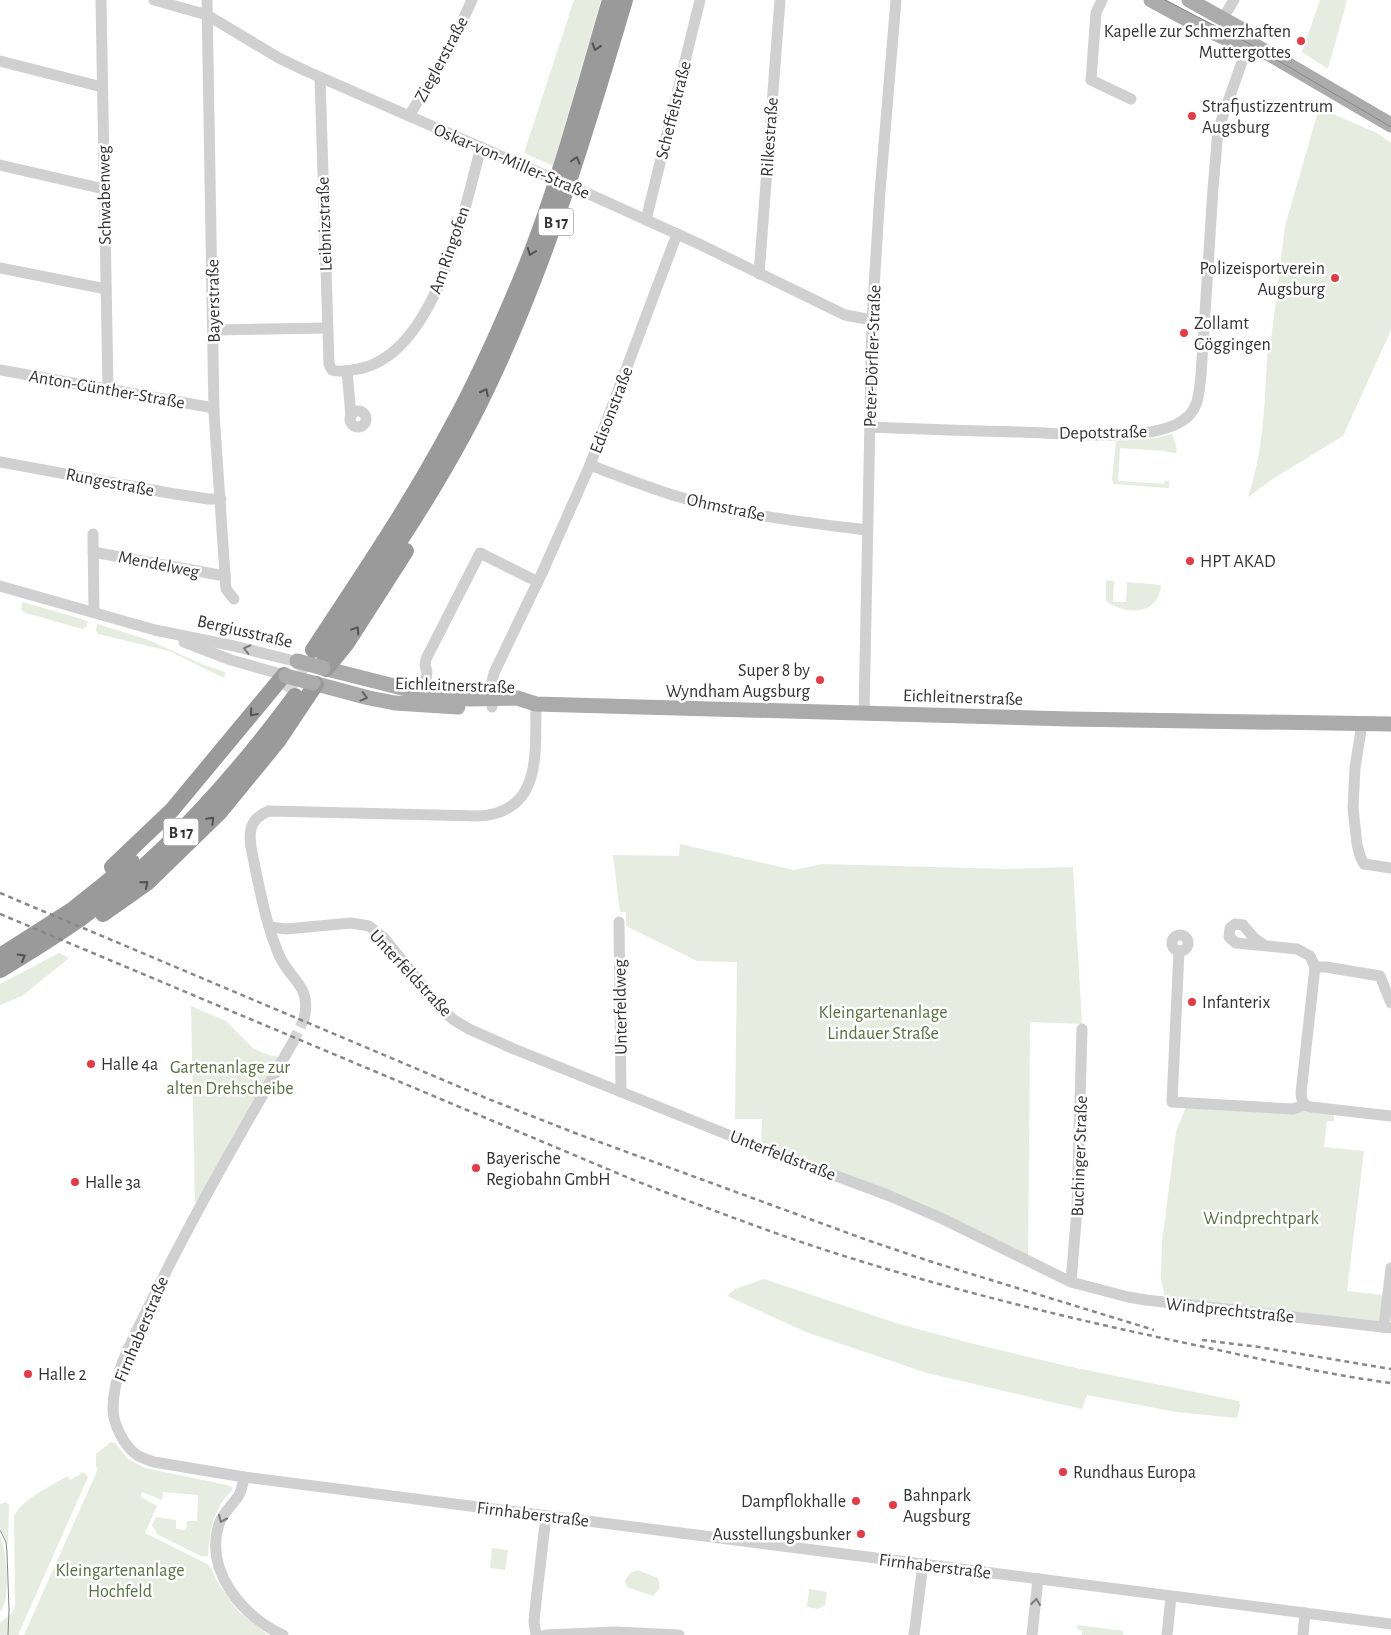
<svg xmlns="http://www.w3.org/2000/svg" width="1391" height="1635" viewBox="0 0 1391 1635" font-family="'Alegreya Sans',sans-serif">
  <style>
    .green { fill: #e6ecdf }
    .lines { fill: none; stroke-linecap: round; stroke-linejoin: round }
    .minor-tunnel { stroke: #d6d6d6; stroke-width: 11; stroke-dasharray: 11 5.5; stroke-linecap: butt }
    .highway-tunnel { stroke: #d6d6d6; stroke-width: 16; stroke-dasharray: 16 8; stroke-linecap: butt }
    .minor { stroke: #d0d0d0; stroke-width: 11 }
    .major { stroke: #ababab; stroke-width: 15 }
    .highway { stroke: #9a9a9a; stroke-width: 16 }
    .tram { stroke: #888; stroke-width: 1 }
    .rail { stroke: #888; stroke-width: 2.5; stroke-dasharray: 5 4; stroke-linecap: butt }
    .minor-bridge { stroke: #d0d0d0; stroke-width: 11 }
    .major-bridge { stroke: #ababab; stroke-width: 15 }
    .oneway { stroke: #525252 }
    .oneway2 { stroke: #7a7a7a }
    .oneway3 { stroke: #636363 }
    .poi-dot { fill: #e63946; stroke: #fff; stroke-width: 2 }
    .labels { text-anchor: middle; stroke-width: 5; stroke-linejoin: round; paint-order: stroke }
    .shield { fill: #fff; stroke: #707070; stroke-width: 1 }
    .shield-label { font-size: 16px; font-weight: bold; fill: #333 }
    .poi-label { font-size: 18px; fill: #333; stroke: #fff; text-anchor: start }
    .street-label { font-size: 18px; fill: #333; stroke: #fff }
    .park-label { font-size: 18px; fill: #56703f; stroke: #fff }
  </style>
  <rect width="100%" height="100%" fill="#fff"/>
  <g class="green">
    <path d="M574 0H601L553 166 524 153Z"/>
    <path d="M1320 0H1347L1328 69 1302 52Z"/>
    <path d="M1319 108 1377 133 1391 143V330L1343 436 1274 478 1248 497C1265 447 1265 393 1268 340H1271L1285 226Z"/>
    <path d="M1172 434 1176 445 1177 453 1167 452 1166 451 1120 448 1118 481 1164 484 1165 481H1169V488L1114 484 1112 480 1116 441 1157 438Z"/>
    <path d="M1106 580 1114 581 1113 602H1126L1127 582 1161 585C1159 615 1126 616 1106 601Z"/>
    <path d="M23 602 88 621 86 627 82 629 23 612 21 608Z"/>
    <path d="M97 624 146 639 204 665 225 672 224 678 169 651 98 634 96 630Z"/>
    <path d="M680 844 794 870 822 864 1007 869 1073 867 1082 1024 1030 1022 1028 1262 995 1246 761 1148 762 1119H735L737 962 697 961 626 926V912H620L613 855 679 856Z"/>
    <path d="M59 953 69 958 22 996 0 1005V984Z"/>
    <path d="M191 1006 226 1021 253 1048 268 1055 284 1058 198 1202H195Z"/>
    <path d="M1187 1104 1293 1109 1330 1113 1334 1116V1121H1327L1324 1147 1364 1151 1347 1291 1383 1295 1384 1327 1166 1303 1161 1279 1162 1242 1176 1132Z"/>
    <path d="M764 1279 899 1324 966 1342 1067 1366 1239 1401 1240 1406 1237 1418 1176 1412 1087 1395 1082 1409 927 1373 806 1332 727 1296 735 1289Z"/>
    <path d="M111 1442 115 1443 128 1459 145 1468 227 1485 233 1488C230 1494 224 1498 221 1504 211 1521 209 1537 208 1556H201L158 1535 152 1525 156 1517 176 1520V1529L186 1530 187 1521H197L198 1495 163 1492 162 1500 142 1492 141 1497 157 1506 145 1533 209 1565 217 1581 229 1599 238 1611 268 1635H24L98 1469 96 1467V1454Z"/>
    <path d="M84 1472 88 1477 18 1635H0V1623L12 1613 15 1606 14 1516C24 1497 49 1488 67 1476L70 1480Z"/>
    <path d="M6 1502 9 1505 8 1544 0 1527V1504Z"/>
    <path d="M0 1534C6 1551 12 1598 0 1612Z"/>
    <path d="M492 1548 508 1550 505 1570 490 1568Z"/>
    <path d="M637 1570 658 1578 660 1588 653 1596 627 1587 625 1581 630 1573Z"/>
    <path d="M809 1589 827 1592 825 1605 818 1609 807 1607Z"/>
    <path d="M1078 1625 1123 1631V1635H1082V1630L1077 1629Z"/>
  </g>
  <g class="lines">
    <path class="minor-tunnel" d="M293 1042 304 1019"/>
    <path class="highway-tunnel" d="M285 691 312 651"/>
    <g class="minor">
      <path d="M101 0 108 389"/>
      <path d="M154 0 207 15 279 58 306 71 549 177"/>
      <path d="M207 0 214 413 226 589 234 599"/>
      <path d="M1102 0 1096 13 1091 80 1131 99"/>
      <path d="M1223 18 1234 0"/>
      <path d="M0 61 102 87"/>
      <path d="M320 78 329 364 332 370C341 373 350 370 358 369 436 355 464 210 481 147"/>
      <path d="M409 116 447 54 472 0"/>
      <path d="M0 165 104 189"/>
      <path d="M578 189 697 243 845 315 872 320"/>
      <path d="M646 220 700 0"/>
      <path d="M0 268 106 289"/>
      <path d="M759 274 780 0"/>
      <path d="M213 330 327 328"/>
      <path d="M0 370 214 408"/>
      <path d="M347 371 351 416"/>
      <circle cx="358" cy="419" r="8"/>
      <path d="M870 427C920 429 971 431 1021 432 1062 433 1149 443 1182 421 1199 411 1199 393 1201 375L1213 189 1218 130 1249 42"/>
      <path d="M0 462 169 493 208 499H221"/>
      <path d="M590 465C619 476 647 487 676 496 738 515 803 522 867 530"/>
      <path d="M93 534 94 612"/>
      <path d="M93 552 225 576"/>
      <path d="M0 586 155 630 234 646 294 661"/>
      <path d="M184 642 231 660 284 675"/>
      <path d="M424 693 427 672 425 665 426 659 480 553 538 582"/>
      <path d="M492 707V682L494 673 542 573 590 465 677 234"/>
      <path d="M864 713 872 320 880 192 896 0"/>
      <path d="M1362 724 1355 768 1353 808 1357 844 1360 856 1364 864 1391 868"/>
      <path d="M619 922 621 1092"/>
      <path d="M270 927 286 929 351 923 369 926 384 938 442 1010 454 1020 469 1029 514 1049 761 1148 890 1196 943 1219 1071 1282 1128 1297 1146 1300 1391 1328"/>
      <circle cx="1180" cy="943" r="8"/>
      <path d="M1264 945 1254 938 1243 925 1235 924 1230 928 1229 937 1236 943 1297 949 1310 956 1315 967H1326L1380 976 1391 1003"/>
      <path d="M1179 951 1172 1102 1293 1109 1305 1105 1311 1107 1391 1116"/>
      <path d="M304 1019C312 985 291 982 279 955 267 927 261 896 255 867 253 855 248 841 251 829 253 820 261 814 269 811L478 816C543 813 535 752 536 704"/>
      <path d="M293 1042C244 1128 194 1213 151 1302 135 1335 113 1371 113 1409 113 1424 124 1446 137 1455 142 1458 148 1460 154 1462L244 1477 1391 1624"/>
      <path d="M1305 1105 1302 1100 1301 1093 1315 967"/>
      <path d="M1071 1282 1077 1209 1082 1029"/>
      <path d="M1384 1327 1391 1268"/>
      <path d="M244 1477C243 1483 242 1490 239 1495 233 1505 223 1512 219 1524 204 1571 243 1617 283 1635"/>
      <path d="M536 1635 534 1622 535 1610 546 1516"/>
      <path d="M545 1635 615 1632 679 1635"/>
      <path d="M914 1635 923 1564"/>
      <path d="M1032 1635 1038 1579"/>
      <path d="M1167 1635 1171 1597"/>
      <path d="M1303 1635 1305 1613"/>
    </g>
    <g class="major">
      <path d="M1151 0 1199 26 1236 43 1249 42"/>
      <path d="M1189 0 1241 29 1249 42 1391 125"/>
      <path d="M323 668 414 691 447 697 471 699 517 698 536 704 1069 719 1391 724"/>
      <path d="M313 683 369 698 395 703 458 707"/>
    </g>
    <g class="highway">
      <path d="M313 650C361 577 410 505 451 428 477 381 499 331 520 281 558 190 582 94 610 0"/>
      <path d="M324 655C384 565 447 476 492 378 549 256 587 128 625 0"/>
      <path d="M326 669 347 643 406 551"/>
      <path d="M112 867 172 810 284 675"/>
      <path d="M103 914 147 883 220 812 278 741 316 684"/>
      <path d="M0 956 72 910 132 862"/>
      <path d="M0 970C27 954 54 937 80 919 164 857 233 780 295 696"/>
    </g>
    <g class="tram">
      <path d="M1165 0 1248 43 1391 127"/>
      <path d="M0 1530 6 1542 7 1552 9 1610 8 1635"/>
    </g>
    <g class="rail">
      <path d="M0 893 486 1098 575 1133 867 1240 929 1261 1154 1330"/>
      <path d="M0 914 636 1181C694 1203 751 1225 810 1245 934 1286 1062 1317 1190 1344 1257 1358 1323 1374 1391 1383"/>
      <path d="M1202 1340 1259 1347 1391 1369"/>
    </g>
    <path class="minor-bridge" d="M549 177 578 189"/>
    <g class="major-bridge">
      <path d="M297 661 323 668"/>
      <path d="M286 676 313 683"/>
    </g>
  </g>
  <defs><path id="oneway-chevron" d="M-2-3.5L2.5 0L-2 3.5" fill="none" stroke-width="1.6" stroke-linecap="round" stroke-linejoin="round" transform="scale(1.25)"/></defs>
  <g class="oneway">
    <use href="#oneway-chevron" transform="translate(596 47) rotate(107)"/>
    <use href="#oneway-chevron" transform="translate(576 160) rotate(-73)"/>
    <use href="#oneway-chevron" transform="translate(531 252) rotate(111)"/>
    <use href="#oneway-chevron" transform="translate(485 392) rotate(-63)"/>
    <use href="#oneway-chevron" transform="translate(356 630) rotate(-56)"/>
    <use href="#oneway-chevron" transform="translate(253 713) rotate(130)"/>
    <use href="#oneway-chevron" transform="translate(211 820) rotate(-45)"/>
    <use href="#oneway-chevron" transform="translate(145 884) rotate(-39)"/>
    <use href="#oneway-chevron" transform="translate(22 957) rotate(-31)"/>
  </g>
  <g class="oneway2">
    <use href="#oneway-chevron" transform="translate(247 649) rotate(-166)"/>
    <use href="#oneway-chevron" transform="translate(222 1519) rotate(114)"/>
    <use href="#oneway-chevron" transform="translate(1036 1602) rotate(-83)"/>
  </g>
  <use class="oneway3" href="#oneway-chevron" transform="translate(364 697) rotate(14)"/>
  <g class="poi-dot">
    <circle cx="1301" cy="41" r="5"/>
    <circle cx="1192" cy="116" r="5"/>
    <circle cx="1335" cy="278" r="5"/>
    <circle cx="1184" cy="333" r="5"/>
    <circle cx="1190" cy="561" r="5"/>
    <circle cx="820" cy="680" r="5"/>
    <circle cx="1192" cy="1002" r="5"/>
    <circle cx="91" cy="1064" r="5"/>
    <circle cx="476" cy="1168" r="5"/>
    <circle cx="75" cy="1182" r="5"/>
    <circle cx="28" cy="1374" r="5"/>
    <circle cx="1063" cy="1472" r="5"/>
    <circle cx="856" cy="1501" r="5"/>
    <circle cx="893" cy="1505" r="5"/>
    <circle cx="861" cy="1534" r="5"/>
  </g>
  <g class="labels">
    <g class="shield">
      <rect x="538.5" y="208.5" width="35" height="27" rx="4"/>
      <rect x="163.5" y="818.5" width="35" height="27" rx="4"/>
    </g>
    <g class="shield-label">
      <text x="556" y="228">B 17</text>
      <text x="181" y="838">B 17</text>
    </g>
    <g class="poi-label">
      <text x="1291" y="37" text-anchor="end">Kapelle zur Schmerzhaften<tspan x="1291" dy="21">Muttergottes</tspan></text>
      <text x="1202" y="112">Strafjustizzentrum<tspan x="1202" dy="21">Augsburg</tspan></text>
      <text x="1325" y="274" text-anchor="end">Polizeisportverein<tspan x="1325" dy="21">Augsburg</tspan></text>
      <text x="1194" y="329">Zollamt<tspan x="1194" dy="21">Göggingen</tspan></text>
      <text x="1200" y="567">HPT AKAD</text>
      <text x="810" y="676" text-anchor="end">Super 8 by<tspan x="810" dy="21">Wyndham Augsburg</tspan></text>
      <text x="1202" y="1008">Infanterix</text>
      <text x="101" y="1070">Halle 4a</text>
      <text x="486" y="1164">Bayerische<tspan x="486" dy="21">Regiobahn GmbH</tspan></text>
      <text x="85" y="1188">Halle 3a</text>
      <text x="38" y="1380">Halle 2</text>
      <text x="1073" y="1478">Rundhaus Europa</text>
      <text x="903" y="1501">Bahnpark<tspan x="903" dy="21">Augsburg</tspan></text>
      <text x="846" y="1507" text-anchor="end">Dampflokhalle</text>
      <text x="851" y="1540" text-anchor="end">Ausstellungsbunker</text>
    </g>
    <g class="street-label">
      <text transform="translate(441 59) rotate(-62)" y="6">Zieglerstraße</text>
      <text transform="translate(673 110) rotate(-76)" y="6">Scheffelstraße</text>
      <text transform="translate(769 137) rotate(-86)" y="6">Rilkestraße</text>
      <text transform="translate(512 161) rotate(23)" y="6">Oskar-von-Miller-Straße</text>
      <text transform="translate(104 195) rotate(-91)" y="6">Schwabenweg</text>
      <text transform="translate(324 224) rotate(-92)" y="6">Leibnizstraße</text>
      <text transform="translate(449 250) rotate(-71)" y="6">Am Ringofen</text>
      <text transform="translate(213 301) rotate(-91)" y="6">Bayerstraße</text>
      <text transform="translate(872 356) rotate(-88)" y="6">Peter-Dörfler-Straße</text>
      <text transform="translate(107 389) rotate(10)" y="6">Anton-Günther-Straße</text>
      <text transform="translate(611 410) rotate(-69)" y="6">Edisonstraße</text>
      <text transform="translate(1103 432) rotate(-1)" y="6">Depotstraße</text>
      <text transform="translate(110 482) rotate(11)" y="6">Rungestraße</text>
      <text transform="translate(726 507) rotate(12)" y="6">Ohmstraße</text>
      <text transform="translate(159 564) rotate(11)" y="6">Mendelweg</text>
      <text transform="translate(245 631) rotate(13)" y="6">Bergiusstraße</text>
      <text transform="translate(455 685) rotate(2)" y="6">Eichleitnerstraße</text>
      <text transform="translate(963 697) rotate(2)" y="6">Eichleitnerstraße</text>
      <text transform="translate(411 973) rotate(47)" y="6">Unterfeldstraße</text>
      <text transform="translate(620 1007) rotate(-91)" y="6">Unterfeldweg</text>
      <text transform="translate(783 1155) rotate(21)" y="6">Unterfeldstraße</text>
      <text transform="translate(1079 1156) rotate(-88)" y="6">Buchinger Straße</text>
      <text transform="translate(1230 1310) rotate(6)" y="6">Windprechtstraße</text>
      <text transform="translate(141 1329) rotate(-67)" y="6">Firnhaberstraße</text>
      <text transform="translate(533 1514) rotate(7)" y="6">Firnhaberstraße</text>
      <text transform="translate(935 1566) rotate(7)" y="6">Firnhaberstraße</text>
    </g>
    <g class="park-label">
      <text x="883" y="1018">Kleingartenanlage<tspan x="883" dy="21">Lindauer Straße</tspan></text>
      <text x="230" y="1073">Gartenanlage zur<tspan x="230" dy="21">alten Drehscheibe</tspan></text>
      <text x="1261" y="1224">Windprechtpark</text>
      <text x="120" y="1576">Kleingartenanlage<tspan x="120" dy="21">Hochfeld</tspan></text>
    </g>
  </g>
</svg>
